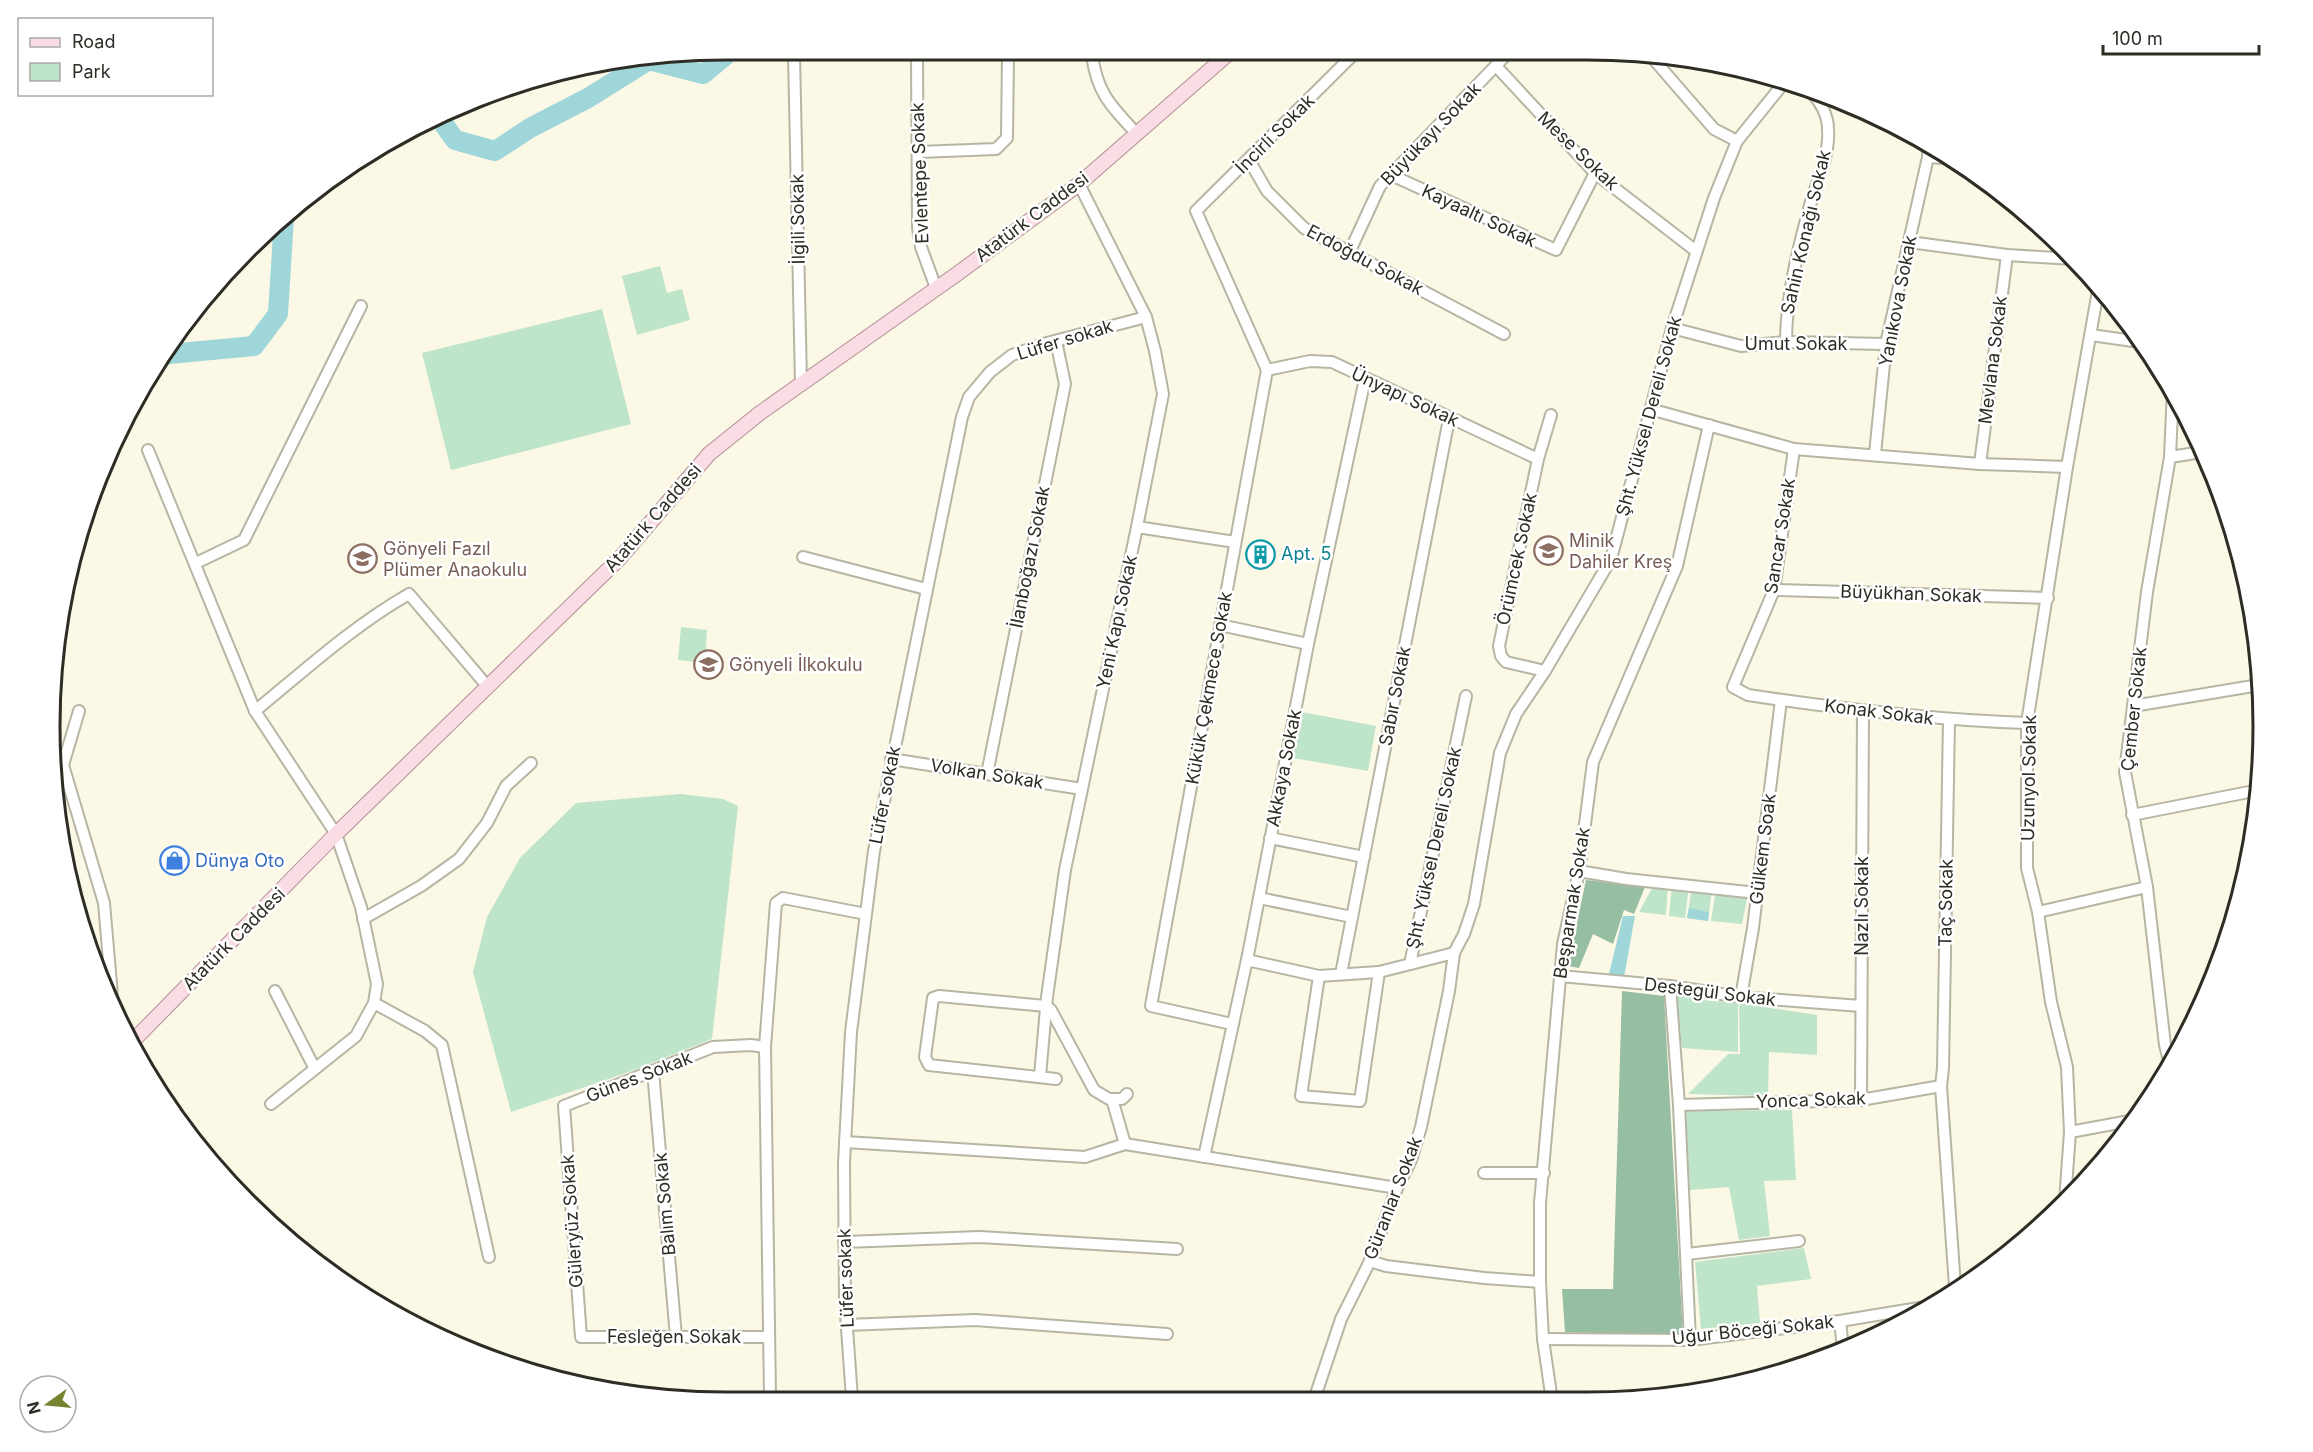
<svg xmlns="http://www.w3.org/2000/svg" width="2313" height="1452" viewBox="0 0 2313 1452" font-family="Inter,sans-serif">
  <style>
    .green { fill: #bee4ca }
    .forest { fill: #96bea3 }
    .water { fill: #9ed6da }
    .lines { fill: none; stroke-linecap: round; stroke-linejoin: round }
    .river { stroke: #9ed6da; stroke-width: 20 }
    .minor-casing { stroke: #b7b5a3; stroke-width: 14 }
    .major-casing { stroke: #b08f96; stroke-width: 16 }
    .minor { stroke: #fff; stroke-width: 10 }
    .major { stroke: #fadce5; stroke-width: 14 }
    .labels { text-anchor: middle; stroke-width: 5; stroke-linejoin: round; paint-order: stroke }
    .street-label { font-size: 18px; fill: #2d2c25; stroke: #fff }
    .education-label { font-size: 18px; fill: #785e54; stroke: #fff; text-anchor: start }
    .culture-label { font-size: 18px; fill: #0d838f; stroke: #fff; text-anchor: start }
    .shop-label { font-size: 18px; fill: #366cbe; stroke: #fff; text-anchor: start }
    .rim { fill: none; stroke: #2d2c25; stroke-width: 3 }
  </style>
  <rect width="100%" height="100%" fill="#fbf8e6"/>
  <g class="green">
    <path d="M660 266 667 293 682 289 690 320 637 335 622 276Z"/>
    <path d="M602 309 631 424 451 470 422 353Z"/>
    <path d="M681 627 707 630 705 663 678 660Z"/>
    <path d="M1302 712 1376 726 1368 771 1293 758Z"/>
    <path d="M680 794 723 799 738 806 712 1039 629 1072 511 1112 473 972 487 917 520 858 576 803Z"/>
    <path d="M1656 881 1668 883 1666 915 1639 912Z"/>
    <path d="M1672 884 1689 886 1685 918 1669 916Z"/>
    <path d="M1692 887 1712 888 1708 921 1687 918Z"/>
    <path d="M1716 889 1748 894 1742 924 1711 921Z"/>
    <path d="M1677 995 1738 1004V1052L1682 1048Z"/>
    <path d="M1739 1003 1817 1015V1055L1769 1052 1768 1096 1688 1094 1728 1054H1740Z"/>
    <path d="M1792 1110 1796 1180 1764 1181 1770 1236 1739 1240 1729 1187 1690 1190 1686 1111Z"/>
    <path d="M1804 1248 1811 1279 1757 1286 1760 1323 1701 1329 1695 1262Z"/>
  </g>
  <g class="forest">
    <path d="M1586 880 1645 887 1634 914 1624 910 1613 944 1593 934 1579 968 1568 966Z"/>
    <path d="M1622 991 1664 996 1683 1336 1565 1332 1562 1289H1613Z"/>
  </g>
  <g class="water">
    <path d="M1689 908 1709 912 1708 921 1687 918Z"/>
    <path d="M1623 916H1635L1624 977 1609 974Z"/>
  </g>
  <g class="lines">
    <g class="river">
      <path d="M440 119 455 140 495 151 530 128 588 98 649 60 703 74 726 55"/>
      <path d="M161 357 169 354 254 346 278 314 284 218"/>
    </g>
    <defs>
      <g id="minor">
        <path d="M794 55 801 384"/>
        <path d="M917 55 918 228 921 247 936 288"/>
        <path d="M1092 55C1097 93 1111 106 1136 133"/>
        <path d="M1650 55 1714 129 1737 141"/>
        <path d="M1496 66 1595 173 1696 251"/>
        <path d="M919 152 996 149 1007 138 1008 55"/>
        <path d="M1928 157 1944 158"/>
        <path d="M1249 160 1267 191 1304 228 1504 334"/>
        <path d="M1391 175 1556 250 1595 173"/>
        <path d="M1909 242 2007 255 2073 259"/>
        <path d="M1350 251 1380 186 1506 55"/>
        <path d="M1672 328 1741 346 1786 342 1886 344"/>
        <path d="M2091 335 2140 342"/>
        <path d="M1786 342C1786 297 1798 249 1810 205 1817 182 1830 154 1828 129 1828 115 1820 101 1811 92"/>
        <path d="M1267 370 1196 211 1353 55"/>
        <path d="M1267 370 1310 361 1332 362 1538 459"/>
        <path d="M1650 409 1794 449 1980 464 2067 467"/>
        <path d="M1794 449 1774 590 1733 687 1748 695C1841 709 1933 720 2027 723"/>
        <path d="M148 450 255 711 336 834 361 907 377 984 374 1003 356 1036 271 1104"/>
        <path d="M1875 454 1886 344 1928 157V148"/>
        <path d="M2170 457 2202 452"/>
        <path d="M1980 464 2007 255"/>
        <path d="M1137 527 1235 542"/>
        <path d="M803 557 926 589"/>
        <path d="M196 563 244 540 361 306"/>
        <path d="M1774 590 2048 598"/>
        <path d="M1220 625 1308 644"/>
        <path d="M1545 671 1506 662 1501 656 1499 646 1538 459 1551 415"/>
        <path d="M2133 706 2259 685"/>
        <path d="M79 711 63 765 104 903 113 1007"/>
        <path d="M255 711C305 670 353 626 409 594L488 687"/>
        <path d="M1949 720 1943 1068 1941 1086 1955 1287"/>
        <path d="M891 759 1082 789"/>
        <path d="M987 774 1065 384 1056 341"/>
        <path d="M2132 815 2259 790"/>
        <path d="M1270 838 1364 857"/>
        <path d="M1579 871 1626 879 1757 893"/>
        <path d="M1259 898 1352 917"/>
        <path d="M2038 912 2147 887"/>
        <path d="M363 919 421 886 459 859 487 823 506 786 531 763"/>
        <path d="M1247 960 1319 976 1379 972 1454 953"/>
        <path d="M1410 964 1466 696"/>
        <path d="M1341 974 1449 419"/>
        <path d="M1319 976 1301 1096 1360 1101 1379 972"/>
        <path d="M1560 976 1670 986 1741 997 1861 1006"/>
        <path d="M1670 986 1679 1105 1690 1340"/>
        <path d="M275 991 314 1067"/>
        <path d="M1741 997 1753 928 1781 700"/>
        <path d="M374 1003 425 1031 442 1045 489 1257"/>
        <path d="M1232 1024 1151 1006 1267 370"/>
        <path d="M765 1047 770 1397"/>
        <path d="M2170 1064 2165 1045 2147 887 2125 772 2147 592 2170 457 2173 389"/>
        <path d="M653 1071 676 1337"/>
        <path d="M1040 1076 1047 997 1065 870 1137 527 1163 394 1155 351 1146 317 1079 184"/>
        <path d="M1056 1079 929 1065 925 1057 933 998 939 996 1046 1006 1051 1010 1094 1090 1109 1099H1122L1127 1094"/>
        <path d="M1112 1099 1125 1144"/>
        <path d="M1861 1100 1863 711"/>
        <path d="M1679 1105 1861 1100 1941 1086"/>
        <path d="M2070 1132 2135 1120"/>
        <path d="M845 1142 1085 1157 1125 1144 1397 1188"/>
        <path d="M1204 1157 1248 955 1308 644 1365 379"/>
        <path d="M1484 1173H1544"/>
        <path d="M2065 1201 2070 1132 2067 1067 2051 1002 2038 912 2027 868V723L2067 467 2099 285"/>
        <path d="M844 1242 980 1237 1177 1249"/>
        <path d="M1687 1254 1799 1241"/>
        <path d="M1370 1261 1386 1266 1484 1278 1540 1282"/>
        <path d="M1840 1321 1843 1349"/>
        <path d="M846 1325 975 1320 1167 1334"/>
        <path d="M767 1337H581L564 1106 713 1047 751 1045 765 1047 776 903 783 898 866 914"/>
        <path d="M1543 1339 1690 1340 1840 1321 1925 1307"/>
        <path d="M852 1398 845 1301 844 1163 851 1032 874 851 962 417 969 397 990 372 1012 355 1043 344 1146 317"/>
        <path d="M1314 1400 1341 1319 1370 1261 1397 1188 1411 1160 1421 1127 1449 991 1454 953 1464 934 1474 904 1500 753 1516 714 1545 671 1611 559 1672 328 1714 198 1737 141 1783 84"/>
        <path d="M1552 1401 1543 1339 1540 1282V1203L1563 944 1579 871 1593 762 1677 566 1709 425"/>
      </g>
      <path id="major" d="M132 1042 336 834 620 558 709 454 760 413 957 274 1079 184 1227 55"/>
    </defs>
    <use href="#minor" class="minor-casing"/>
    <use href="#major" class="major-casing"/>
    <use href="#minor" class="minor"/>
    <use href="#major" class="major"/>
  </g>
  <defs>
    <symbol id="school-ring" viewBox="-11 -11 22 22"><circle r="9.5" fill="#fff" stroke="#8d6e63" stroke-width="1.5"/><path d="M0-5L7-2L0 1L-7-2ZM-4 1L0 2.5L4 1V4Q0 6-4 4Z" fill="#8d6e63"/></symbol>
    <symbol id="building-ring" viewBox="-11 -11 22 22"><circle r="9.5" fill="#fff" stroke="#0f9aa8" stroke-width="1.5"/><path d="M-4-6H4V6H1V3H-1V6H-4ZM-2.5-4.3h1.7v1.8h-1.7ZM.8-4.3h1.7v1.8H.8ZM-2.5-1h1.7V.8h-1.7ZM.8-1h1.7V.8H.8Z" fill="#0f9aa8"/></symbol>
    <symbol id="shop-ring" viewBox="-11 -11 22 22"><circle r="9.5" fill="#fff" stroke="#3f7fe0" stroke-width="1.5"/><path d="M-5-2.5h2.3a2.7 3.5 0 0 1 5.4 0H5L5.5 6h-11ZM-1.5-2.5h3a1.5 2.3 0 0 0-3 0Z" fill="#3f7fe0"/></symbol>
  </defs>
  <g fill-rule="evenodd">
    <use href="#school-ring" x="1532" y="534" width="33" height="33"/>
    <use href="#building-ring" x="1244" y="538" width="33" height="33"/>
    <use href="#school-ring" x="346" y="542" width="33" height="33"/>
    <use href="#school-ring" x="692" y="648" width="33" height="33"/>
    <use href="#shop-ring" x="158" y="844" width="33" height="33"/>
  </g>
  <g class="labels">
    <g class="street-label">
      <text transform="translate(1275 134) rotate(-45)" y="6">İncirli Sokak</text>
      <text transform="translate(1431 134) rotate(-46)" y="6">Büyükayı Sokak</text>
      <text transform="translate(1578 151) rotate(44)" y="6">Mese Sokak</text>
      <text transform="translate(920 173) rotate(-92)" y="6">Evlentepe Sokak</text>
      <text transform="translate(1479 216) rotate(25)" y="6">Kayaaltı Sokak</text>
      <text transform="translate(1032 217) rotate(-37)" y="6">Atatürk Caddesi</text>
      <text transform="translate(798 219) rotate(-91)" y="6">İlgili Sokak</text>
      <text transform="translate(1806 232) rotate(-77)" y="6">Sahin Konağı Sokak</text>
      <text transform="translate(1365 260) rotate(28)" y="6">Erdoğdu Sokak</text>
      <text transform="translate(1898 301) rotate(-79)" y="6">Yanıkova Sokak</text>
      <text transform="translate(1065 340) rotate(-17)" y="6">Lüfer sokak</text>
      <text x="1796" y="350">Umut Sokak</text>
      <text transform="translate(1993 360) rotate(-83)" y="6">Mevlana Sokak</text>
      <text transform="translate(1405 397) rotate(25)" y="6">Ünyapı Sokak</text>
      <text transform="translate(1649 416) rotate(-75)" y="6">Şht. Yüksel Dereli Sokak</text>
      <text transform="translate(653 518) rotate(-49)" y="6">Atatürk Caddesi</text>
      <text transform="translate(1780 536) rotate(-81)" y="6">Sancar Sokak</text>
      <text transform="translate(1030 557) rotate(-79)" y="6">İlanboğazı Sokak</text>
      <text transform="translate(1517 559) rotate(-78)" y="6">Örümcek Sokak</text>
      <text transform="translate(1911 594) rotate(2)" y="6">Büyükhan Sokak</text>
      <text transform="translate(1117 622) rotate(-78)" y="6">Yeni Kapı Sokak</text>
      <text transform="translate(1209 688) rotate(-80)" y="6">Kükük Çekmece Sokak</text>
      <text transform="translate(1395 696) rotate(-79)" y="6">Sabır Sokak</text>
      <text transform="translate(2134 709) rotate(-84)" y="6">Çember Sokak</text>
      <text transform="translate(1879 712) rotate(7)" y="6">Konak Sokak</text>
      <text transform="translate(1284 768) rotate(-79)" y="6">Akkaya Sokak</text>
      <text transform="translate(987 774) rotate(9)" y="6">Volkan Sokak</text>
      <text transform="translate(2029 778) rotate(-89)" y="6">Uzunyol Sokak</text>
      <text transform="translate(885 795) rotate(-79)" y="6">Lüfer sokak</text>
      <text transform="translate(1434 848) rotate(-78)" y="6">Şht. Yüksel Dereli Sokak</text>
      <text transform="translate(1763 849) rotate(-83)" y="6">Gülkem Soak</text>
      <text transform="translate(1572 903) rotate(-81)" y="6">Beşparmak Sokak</text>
      <text transform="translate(1946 903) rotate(-89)" y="6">Taç Sokak</text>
      <text transform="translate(1862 906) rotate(-90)" y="6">Nazlı Sokak</text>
      <text transform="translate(234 939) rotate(-45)" y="6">Atatürk Caddesi</text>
      <text transform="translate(1710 992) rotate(7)" y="6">Destegül Sokak</text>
      <text transform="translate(639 1077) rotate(-21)" y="6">Günes Sokak</text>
      <text transform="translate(1811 1100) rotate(-2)" y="6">Yonca Sokak</text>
      <text transform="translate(1393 1198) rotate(-69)" y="6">Güranlar Sokak</text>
      <text transform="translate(665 1204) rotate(-95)" y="6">Balım Sokak</text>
      <text transform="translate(572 1221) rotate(-94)" y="6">Güleryüz Sokak</text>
      <text transform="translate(846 1278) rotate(-92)" y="6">Lüfer sokak</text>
      <text transform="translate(1753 1330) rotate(-6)" y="6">Uğur Böceği Sokak</text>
      <text x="674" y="1343">Fesleğen Sokak</text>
    </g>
    <g class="education-label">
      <text x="1569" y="547">Minik<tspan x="1569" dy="21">Dahiler Kreş</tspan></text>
      <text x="383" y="555">Gönyeli Fazıl<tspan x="383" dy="21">Plümer Anaokulu</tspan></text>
      <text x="729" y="671">Gönyeli İlkokulu</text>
    </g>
    <g class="culture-label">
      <text x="1281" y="560">Apt. 5</text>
    </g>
    <g class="shop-label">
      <text x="195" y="867">Dünya Oto</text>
    </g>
  </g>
  <path d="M0 0H2313V1452H0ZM726 60H1587A666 666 0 0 1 2253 726V726A666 666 0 0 1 1587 1392H726A666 666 0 0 1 60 726V726A666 666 0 0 1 726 60Z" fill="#fff" fill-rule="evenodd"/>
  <path class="rim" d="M726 60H1587A666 666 0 0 1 2253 726V726A666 666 0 0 1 1587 1392H726A666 666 0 0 1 60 726V726A666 666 0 0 1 726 60Z"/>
  <rect x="18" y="18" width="195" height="78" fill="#ffffff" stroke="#ababa8" stroke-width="1.5"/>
  <rect x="30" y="38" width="30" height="9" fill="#fadce5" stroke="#ababa8" stroke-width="1.5"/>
  <text x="72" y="48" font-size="18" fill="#2d2c25">Road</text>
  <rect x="30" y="63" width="30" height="18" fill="#bee4ca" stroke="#ababa8" stroke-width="1.5"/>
  <text x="72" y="78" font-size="18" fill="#2d2c25">Park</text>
  <g transform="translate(48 1404) rotate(255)"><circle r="28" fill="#ffffff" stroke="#ababa8" stroke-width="1.5"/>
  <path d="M0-4.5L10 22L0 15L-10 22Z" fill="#778330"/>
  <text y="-9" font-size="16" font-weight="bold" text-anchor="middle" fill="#2d2c25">N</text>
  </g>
  <path d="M2103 45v9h156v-9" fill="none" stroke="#2d2c25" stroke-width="3"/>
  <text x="2112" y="45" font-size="18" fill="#2d2c25" stroke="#ffffff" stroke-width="4.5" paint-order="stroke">100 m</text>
</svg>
